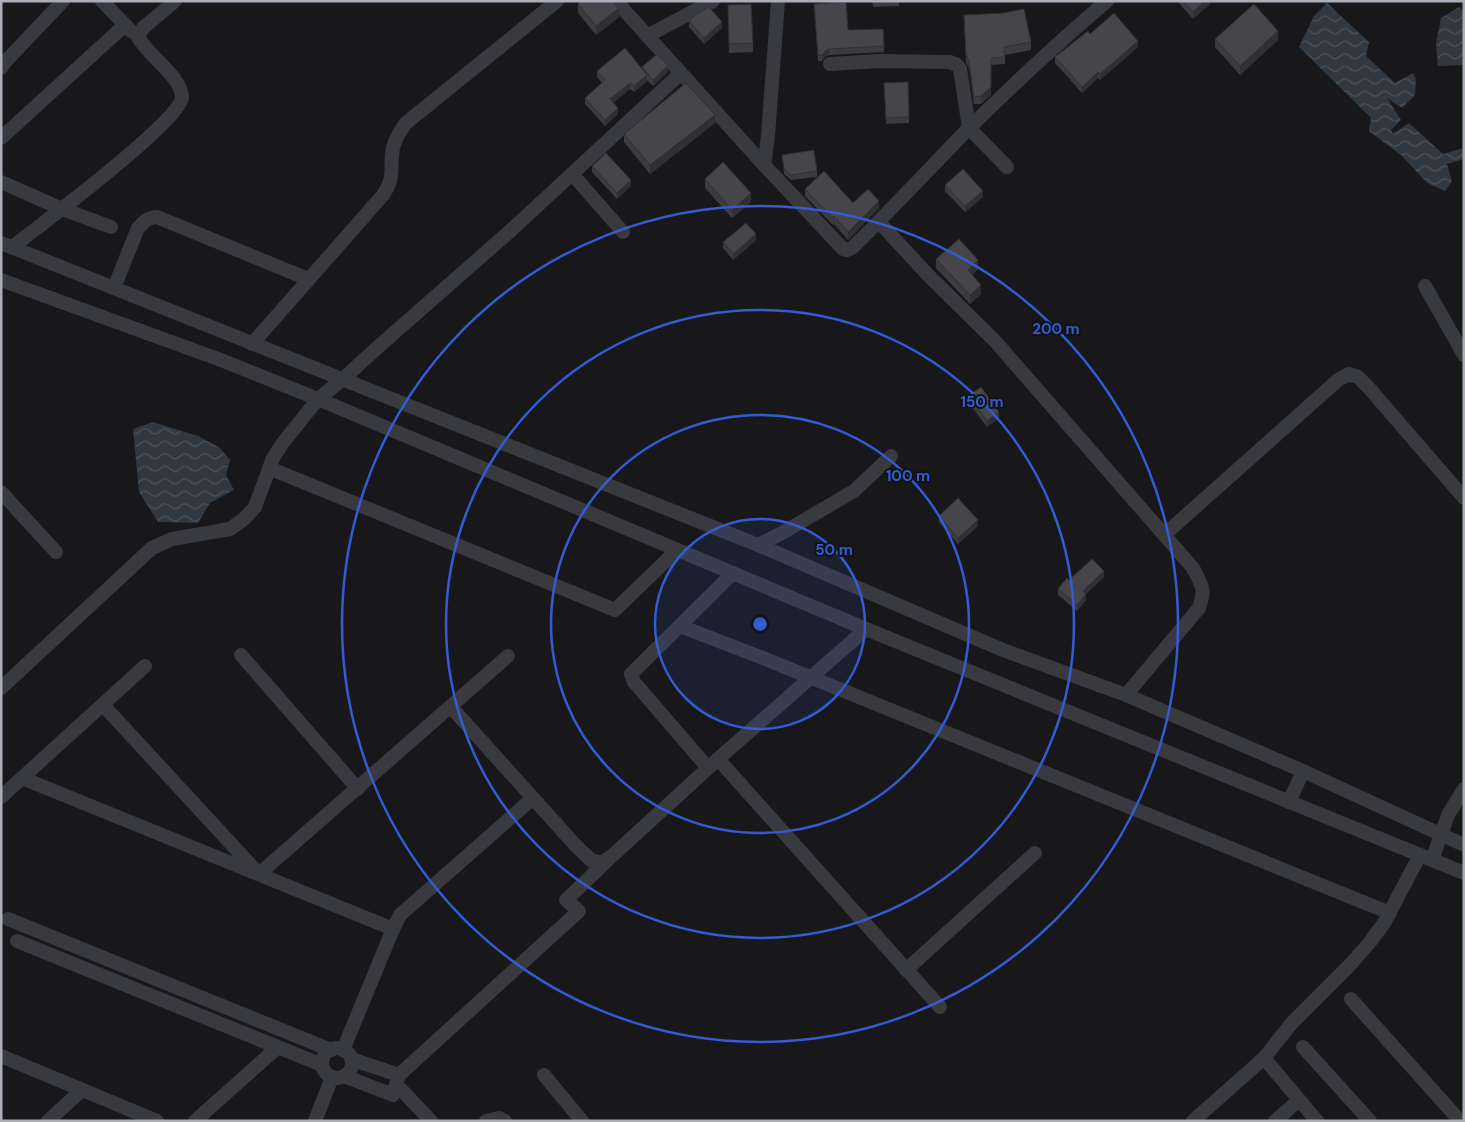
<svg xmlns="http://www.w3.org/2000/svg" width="1465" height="1122" viewBox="0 0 1465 1122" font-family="'DM Sans',sans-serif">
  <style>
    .water { fill: url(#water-waves) }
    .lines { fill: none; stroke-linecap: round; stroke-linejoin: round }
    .minor { stroke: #393a3f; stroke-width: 14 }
    .wall { fill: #3b3b40 }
    .shaded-wall { fill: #303034 }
    .building { fill: #45454a; stroke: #303034 }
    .ring { fill: none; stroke: #325cd3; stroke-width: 2.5 }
    .centre { fill: #325cd3; stroke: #131315; stroke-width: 2.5 }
    .ring-label { font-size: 15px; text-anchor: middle; font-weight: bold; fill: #325cd3; stroke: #131315; stroke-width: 4; stroke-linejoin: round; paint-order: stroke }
  </style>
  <defs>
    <pattern id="water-waves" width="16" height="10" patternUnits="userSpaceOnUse" patternTransform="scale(1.25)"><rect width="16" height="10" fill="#31383f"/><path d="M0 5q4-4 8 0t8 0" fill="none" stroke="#4c5259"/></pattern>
  </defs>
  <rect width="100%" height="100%" fill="#18181a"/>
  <g class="water">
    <path d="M1327 3 1369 42 1366 56 1395 83 1413 73 1416 80 1415 95 1402 108 1387 98 1401 120 1391 130 1393 134 1409 123 1443 154 1464 148V159L1447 164 1452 181 1445 191 1427 183 1402 156 1369 131 1371 118 1299 47 1314 16Z"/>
    <path d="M1459 7 1464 11V65L1438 66 1436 43 1441 18Z"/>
    <path d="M153 422 198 436 219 447 230 460 226 475 234 490 210 503 198 523 158 522 139 492 133 429Z"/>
  </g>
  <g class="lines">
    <g class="minor">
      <path d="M102 1 131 31"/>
      <path d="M616 1 764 165 843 249 847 250 852 248C892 209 930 168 969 128 1014 84 1059 41 1107 1"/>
      <path d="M647 36 713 1"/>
      <path d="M830 64 879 61 950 62 957 65 960 69 969 128 1007 167"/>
      <path d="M1 68 6 61 63 1"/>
      <path d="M1 138 125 25"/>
      <path d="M764 165 768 136 778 1"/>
      <path d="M572 174 623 232"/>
      <path d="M1 182 62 209 111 227"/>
      <path d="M879 222 928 275 995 341 1193 568C1202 586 1206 589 1199 608L1126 695"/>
      <path d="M1 243 758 545 1003 650 1126 695 1303 771 1464 845"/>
      <path d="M12 247C37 228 183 119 182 97 181 76 148 56 138 37L143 28 175 1"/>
      <path d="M1 280 221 360 318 399 866 629 1464 873"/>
      <path d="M1425 286 1464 355"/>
      <path d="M114 288 138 228C144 222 148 217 157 217L308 279"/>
      <path d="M252 344 383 195C396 176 389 169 393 148 395 139 400 131 406 123L557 1"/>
      <path d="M269 468 615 610 677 550"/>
      <path d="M1 492 56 552"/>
      <path d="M1164 535 1338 380 1349 374 1358 377 1369 388 1464 498"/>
      <path d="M758 545 782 533 854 491 891 456"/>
      <path d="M680 626 763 658 1390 913"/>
      <path d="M241 655 358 789"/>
      <path d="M1 688 152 548 172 539 230 529 245 518 255 507 273 458 282 444 318 399 343 379 378 347 509 232 681 73"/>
      <path d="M103 705 259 874 508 656"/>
      <path d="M451 707 577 847 591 860 601 863 613 855 718 759 866 629"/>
      <path d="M718 759 940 1007"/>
      <path d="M708 768 634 682 631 674 733 573"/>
      <path d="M22 778 393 929"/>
      <path d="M1 797 145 666"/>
      <path d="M1289 802 1303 771"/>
      <path d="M1432 860 1448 815 1464 789"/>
      <path d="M8 919 331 1050"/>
      <path d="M17 941 322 1065"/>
      <path d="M906 970 1035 853"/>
      <path d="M1351 999 1460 1121"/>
      <path d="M1303 1047 1370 1121"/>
      <circle cx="337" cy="1063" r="15"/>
      <path d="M343 1050 393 929 400 915 533 798"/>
      <path d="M1 1056 157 1121"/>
      <path d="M1264 1058 1317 1121"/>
      <path d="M351 1059 399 1075"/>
      <path d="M544 1075 582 1121"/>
      <path d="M344 1076 393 1095 399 1075 579 911 566 900 609 859"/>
      <path d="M396 1084 431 1121"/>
      <path d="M48 1121 82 1090"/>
      <path d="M195 1121 278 1047"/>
      <path d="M315 1121 332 1077"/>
      <path d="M486 1121 499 1118 505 1121"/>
      <path d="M1193 1121 1264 1058 1291 1024 1348 967 1370 942 1384 923 1420 855"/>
      <path d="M1275 1121 1299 1100"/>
    </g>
  </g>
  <g class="wall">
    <path d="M872 1H899V6L873 7Z"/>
    <path d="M1177 1H1210V4L1193 19Z"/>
    <path d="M578 4 619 17 596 35 578 13Z"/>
    <path d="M814 4 848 30 884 46V52L829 55 825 57 822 61H818Z"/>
    <path d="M728 5 753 43V52L729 53Z"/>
    <path d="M964 15 1031 42V50L1005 55V64L991 65V95L981 104H974L969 68 966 63Z"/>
    <path d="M689 21 722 28 704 44 689 27Z"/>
    <path d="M1090 34 1138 47 1100 80 1098 78 1082 93 1055 63V57Z"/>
    <path d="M1215 39 1278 40 1240 75 1215 47Z"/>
    <path d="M642 67 668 72 653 86 647 80V81L634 92 630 89 613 103 618 114 605 126 585 104V98L602 83 597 77V71L642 68Z"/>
    <path d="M908 82 909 123 886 124 884 83Z"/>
    <path d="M715 123 650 174 624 142V134Z"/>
    <path d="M782 155 817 171V177L791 180 784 174Z"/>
    <path d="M592 166 631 186 617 199 592 172Z"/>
    <path d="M705 179 751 202 732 218 705 188Z"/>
    <path d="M945 185 983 197 965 212 945 191Z"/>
    <path d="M805 189 853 203 879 208 848 240 834 224 833 225 805 196Z"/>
    <path d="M756 240 733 260 723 248V242Z"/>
    <path d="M936 259 978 269 972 275 981 294 970 304 936 268Z"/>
    <path d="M968 396 999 418 987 427 968 402Z"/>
    <path d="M939 516 978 526 958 544 939 522Z"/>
    <path d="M1104 577 1086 594V600L1077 611 1058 595V589L1069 580Z"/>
  </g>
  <g class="shaded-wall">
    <path d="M1205 1H1210V4L1193 19V12Z"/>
    <path d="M619 8V17L596 35V26Z"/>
    <path d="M722 22V28L704 44V38Z"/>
    <path d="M1278 31V40L1240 75V66Z"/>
    <path d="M1138 41V47L1100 80V74Z"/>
    <path d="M829 49V55L825 57 822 61V55L825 51Z"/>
    <path d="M991 58V95L981 104V96Z"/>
    <path d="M668 66V72L653 86V80Z"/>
    <path d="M1098 72V78L1082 93V87Z"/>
    <path d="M647 75V81L634 92V86Z"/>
    <path d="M630 83V89L610 105V99Z"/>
    <path d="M618 108V114L605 126V120Z"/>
    <path d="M715 115V123L650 174V165Z"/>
    <path d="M631 180V186L617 199V193Z"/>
    <path d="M983 191V197L965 212V206Z"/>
    <path d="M751 193V202L732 218V210Z"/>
    <path d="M879 201V208L848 240V232Z"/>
    <path d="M834 216V224L833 225V218Z"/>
    <path d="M756 234V240L733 260V254Z"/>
    <path d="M978 260V269L968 279V270Z"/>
    <path d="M981 285V294L970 304V295Z"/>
    <path d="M999 412V418L987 427V421Z"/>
    <path d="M978 520V526L958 544V538Z"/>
    <path d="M1104 571V577L1083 597V591Z"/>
    <path d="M1086 594V600L1077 611V605Z"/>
  </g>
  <g class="building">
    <path d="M581 1H612L619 8 596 26 578 4Z"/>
    <path d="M1183 1H1205L1193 12Z"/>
    <path d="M846 2 848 30 883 29 884 46 829 49 825 51 822 55H818L814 4Z"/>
    <path d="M751 4 753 43 729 44 728 5Z"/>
    <path d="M1254 4 1278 31 1240 66 1215 39Z"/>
    <path d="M709 7 722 22 704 38 689 21 696 14Z"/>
    <path d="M1024 9 1031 42 1004 47 1005 57 991 58V87L981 96 974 97 969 60 966 55 964 15 1004 13Z"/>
    <path d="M1114 13 1138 41 1100 74 1098 72 1082 87 1055 57 1088 31 1090 34Z"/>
    <path d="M625 48 647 75 634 86 630 83 610 99 618 108 605 120 585 98 605 80 597 71Z"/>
    <path d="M657 54 668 66 653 80 642 67Z"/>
    <path d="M908 82 909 117 886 118 884 83Z"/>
    <path d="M686 83 715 115 650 165 624 134Z"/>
    <path d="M814 150 817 171 791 175 784 168 782 155Z"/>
    <path d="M606 153 631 180 617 193 592 166Z"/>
    <path d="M723 162 751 193 732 210 705 179Z"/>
    <path d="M963 169 983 191 965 206 945 185Z"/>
    <path d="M824 171 853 203 868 189 879 201 848 232 834 216 833 218 805 189Z"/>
    <path d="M746 223 756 234 733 254 723 242Z"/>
    <path d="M959 239 978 260 968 270 981 285 970 295 936 259Z"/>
    <path d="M981 387 999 412 987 421 968 396Z"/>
    <path d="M958 498 978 520 958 538 939 516Z"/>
    <path d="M1092 559 1104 571 1083 591 1086 594 1077 605 1058 589 1067 578 1069 580Z"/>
  </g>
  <circle cx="760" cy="624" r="105" fill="#325cd3" fill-opacity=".12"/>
  <g class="ring">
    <circle cx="760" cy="624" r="105"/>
    <circle cx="760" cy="624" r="209"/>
    <circle cx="760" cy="624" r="314"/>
    <circle cx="760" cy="624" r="418"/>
  </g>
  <circle cx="760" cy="624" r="8" class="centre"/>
  <g class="ring-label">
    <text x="1056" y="334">200 m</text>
    <text x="982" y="407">150 m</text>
    <text x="908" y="481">100 m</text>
    <text x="834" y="555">50 m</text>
  </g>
  <rect width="1465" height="1122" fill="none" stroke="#abaeb8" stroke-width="5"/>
</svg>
